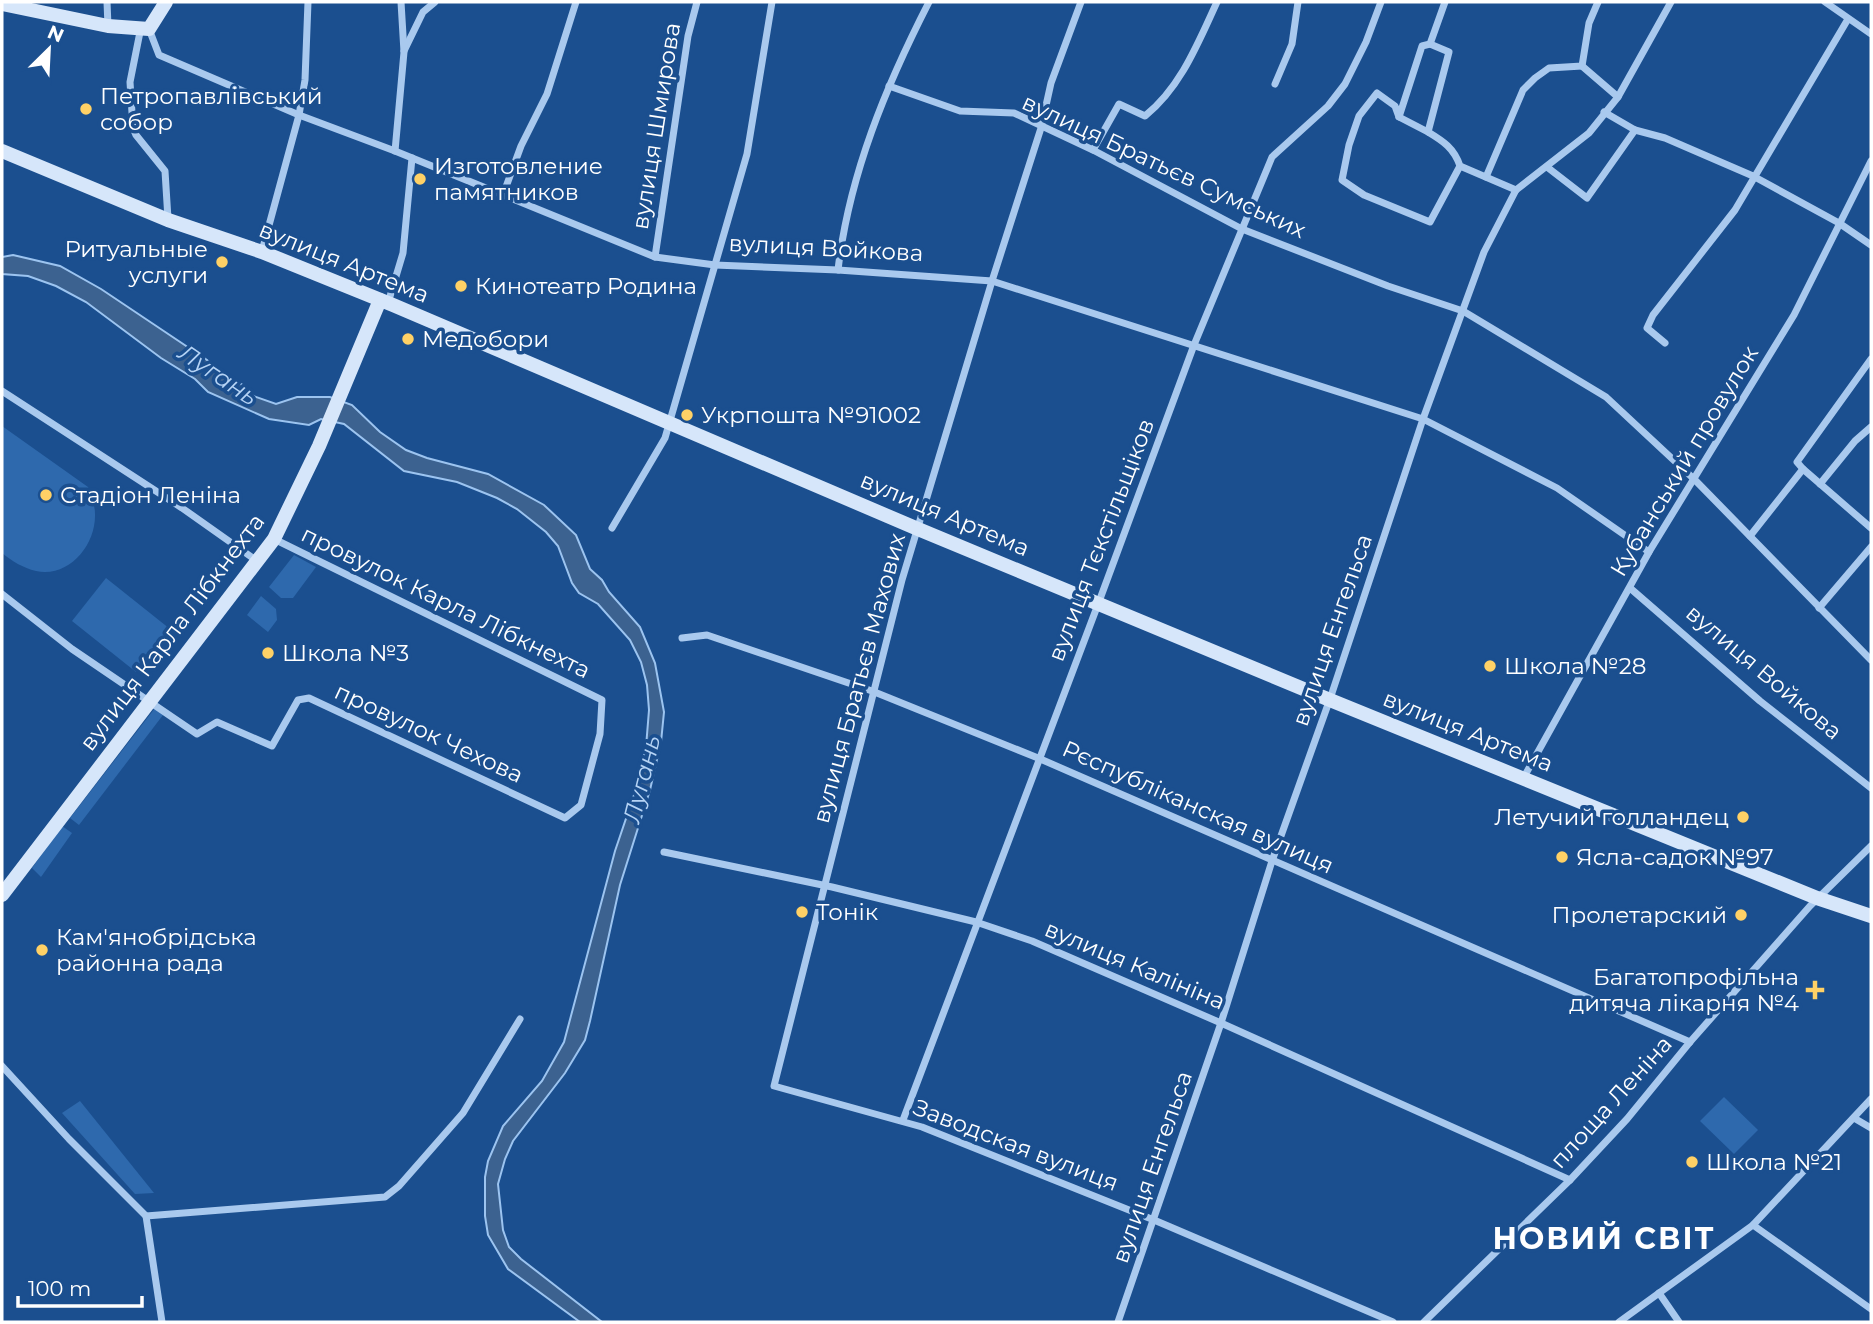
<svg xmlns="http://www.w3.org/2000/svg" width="1873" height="1324" viewBox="0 0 1873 1324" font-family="Montserrat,sans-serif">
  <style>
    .green { fill: #2e69ad }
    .water { fill: #3c6290; stroke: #9cc4f0; stroke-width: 2 }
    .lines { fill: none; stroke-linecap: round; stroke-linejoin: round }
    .street { stroke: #a9c9ee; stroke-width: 7 }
    .secondary { stroke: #d6e6fa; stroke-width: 14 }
    .poi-dot { fill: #ffd166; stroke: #1b4f8f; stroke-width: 2.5 }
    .labels { text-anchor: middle; stroke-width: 7; stroke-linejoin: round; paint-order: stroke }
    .poi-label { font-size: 23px; fill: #fff; stroke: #1b4f8f; text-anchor: start }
    .street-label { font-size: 23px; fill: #fff; stroke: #1b4f8f }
    .water-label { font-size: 24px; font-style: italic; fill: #b5d3f5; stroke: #1b4f8f }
    .district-label { font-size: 30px; font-weight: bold; letter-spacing: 2px; fill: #fff; stroke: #1b4f8f }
  </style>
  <rect width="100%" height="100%" fill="#1b4f8f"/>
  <g class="green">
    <path d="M2 426 88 487C91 496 95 504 95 514 96 545 69 578 36 571 23 568 12 561 2 553Z"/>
    <path d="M294 555 316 567 293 598H281L269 587Z"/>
    <path d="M106 578 170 629 136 672 72 621Z"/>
    <path d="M261 596 276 609 277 620 268 632 247 615Z"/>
    <path d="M155 708 163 715 79 825 70 818Z"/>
    <path d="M62 826 72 833 41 877 32 868Z"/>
    <path d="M1724 1097 1758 1130 1734 1154 1700 1121Z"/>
    <path d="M80 1101 154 1193 135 1194 62 1113Z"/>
  </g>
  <path class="water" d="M13 255 60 266 101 289 207 360 223 376 245 386V393L276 404 297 397H330L352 405 380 432 406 450 427 458 488 474 544 505 576 535 590 569 602 580 609 592 640 627 655 663 664 712 661 742 650 790 620 885 590 1021 585 1040 565 1073 513 1141 505 1159 498 1184 503 1230 509 1247 521 1259 602 1322H580L508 1269 488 1235 485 1216V1177L488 1161 503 1126 542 1081 564 1042 615 851 635 792 646 747 649 710 647 685 641 662 630 640 598 604 579 593 572 583 558 546 546 532 517 509 497 498 457 482 404 471 344 424 321 419 309 425 269 419 208 392 195 379 161 358 86 302 56 286 28 276 2 274V257Z"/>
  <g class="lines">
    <g class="street">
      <path d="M107 2 108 26"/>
      <path d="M1081 2 1051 83 1041 128 992 281 902 580 774 1086 922 1127 1154 1220 1393 1322"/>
      <path d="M1445 2 1430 44 1422 46 1399 117 1395 106 1377 93 1359 116 1349 145 1342 180 1364 195 1430 222 1460 166"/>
      <path d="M1825 2 1871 34"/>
      <path d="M141 27 130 82 133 128 136 135 165 171 168 219"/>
      <path d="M149 29 159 55 299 115 395 151 655 257 715 265 838 270 992 281 1423 419 1557 488 1649 552"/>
      <path d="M1430 44 1449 52 1428 132C1443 141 1454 148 1460 166L1516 190"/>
      <path d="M404 51 423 12 435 2"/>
      <path d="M1582 66 1618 97"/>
      <path d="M1275 84 1292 44 1298 2"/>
      <path d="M889 86 960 111 1014 113 1093 150 1242 229 1388 286 1463 311 1606 397 1695 480 1871 660"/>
      <path d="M1604 112 1635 130 1665 138 1753 176 1839 223 1871 245"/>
      <path d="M1399 117 1428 132"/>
      <path d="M1093 150 1119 104 1145 116C1181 87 1198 43 1217 2"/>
      <path d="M395 151 404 52 401 2"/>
      <path d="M1547 167 1587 198 1635 130"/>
      <path d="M1486 177 1523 90 1535 78 1549 68 1582 66 1589 23 1598 2"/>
      <path d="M503 195 521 146 547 94 576 2"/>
      <path d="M262 251 299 115 305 80 308 2"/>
      <path d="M655 257 688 36 697 2"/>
      <path d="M838 270C849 175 886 86 929 2"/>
      <path d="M388 303 403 253 412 158"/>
      <path d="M1665 343 1647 328 1653 315 1735 210 1848 19"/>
      <path d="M1871 359 1797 462 1803 469 1871 528"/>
      <path d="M2 391 182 508 257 561"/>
      <path d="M1820 484 1855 441 1871 427"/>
      <path d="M612 528 665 438 747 154 772 2"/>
      <path d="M1750 536 1803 469"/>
      <path d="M1630 588 1760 701 1871 788"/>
      <path d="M2 594 72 649 197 734 217 722 272 746 298 700 309 698 565 818 581 805 600 734 602 700 274 539"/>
      <path d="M1819 608 1871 547"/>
      <path d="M682 638 707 635 872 691 1038 758 1690 1042"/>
      <path d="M1524 777 1649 552 1794 315 1871 161"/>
      <path d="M664 852 832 887 976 922 1032 941 1221 1023 1570 1180"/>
      <path d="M2 1066 69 1139 146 1216 162 1322"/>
      <path d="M1854 1118 1871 1128"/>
      <path d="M903 1120 1100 599 1194 345 1272 157 1328 106 1345 84 1366 42 1381 2"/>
      <path d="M146 1216 385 1197 399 1186 463 1113 520 1019"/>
      <path d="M1753 1225 1871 1309"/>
      <path d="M1659 1293 1679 1322"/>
      <path d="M1118 1322 1221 1023 1272 861 1331 696 1423 419 1484 252 1516 190 1589 133 1618 97 1671 2"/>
      <path d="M1424 1322 1570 1180 1627 1119 1690 1042 1810 906 1871 846"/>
      <path d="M1619 1322 1753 1225 1871 1099"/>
    </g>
    <g class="secondary">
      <path d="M2 4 108 26 149 29 166 2"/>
      <path d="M2 151 168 220 262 252 393 305 918 529 1330 700 1817 898 1871 916"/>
      <path d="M2 895 274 539 319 446 380 300"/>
    </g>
  </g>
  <g class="poi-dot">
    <circle cx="86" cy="109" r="7"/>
    <circle cx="420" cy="179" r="7"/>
    <circle cx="222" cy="262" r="7"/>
    <circle cx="461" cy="286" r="7"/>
    <circle cx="408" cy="339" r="7"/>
    <circle cx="687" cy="415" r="7"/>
    <circle cx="46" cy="495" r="7"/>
    <circle cx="268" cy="653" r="7"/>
    <circle cx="1490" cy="666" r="7"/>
    <circle cx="1743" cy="817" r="7"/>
    <circle cx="1562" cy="857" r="7"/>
    <circle cx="802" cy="912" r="7"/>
    <circle cx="1741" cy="915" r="7"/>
    <circle cx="42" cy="950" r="7"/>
    <path d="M1811.5 979.5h7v7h7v7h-7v7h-7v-7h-7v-7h7z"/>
    <circle cx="1692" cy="1162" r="7"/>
  </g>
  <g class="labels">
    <g class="poi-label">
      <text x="100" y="104">Петропавлівський<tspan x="100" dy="26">собор</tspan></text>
      <text x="434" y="174">Изготовление<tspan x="434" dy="26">памятников</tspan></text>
      <text x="208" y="257" text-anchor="end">Ритуальные<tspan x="208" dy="26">услуги</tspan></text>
      <text x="475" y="294">Кинотеатр Родина</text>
      <text x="422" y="347">Медобори</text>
      <text x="701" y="423">Укрпошта №91002</text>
      <text x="60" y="503">Стадіон Леніна</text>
      <text x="282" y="661">Школа №3</text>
      <text x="1504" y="674">Школа №28</text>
      <text x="1729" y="825" text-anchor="end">Летучий голландец</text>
      <text x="1576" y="865">Ясла-садок №97</text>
      <text x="816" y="920">Тонік</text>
      <text x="1727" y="923" text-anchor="end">Пролетарский</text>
      <text x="56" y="945">Кам'янобрідська<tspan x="56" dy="26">районна рада</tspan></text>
      <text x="1799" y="985" text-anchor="end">Багатопрофільна<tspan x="1799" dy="26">дитяча лікарня №4</tspan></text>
      <text x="1706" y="1170">Школа №21</text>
    </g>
    <g class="street-label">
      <text transform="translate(656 126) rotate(-81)" y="8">вулиця Шмирова</text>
      <text transform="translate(1164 166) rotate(25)" y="8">вулиця Братьєв Сумських</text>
      <text transform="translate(826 248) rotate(3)" y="8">вулиця Войкова</text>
      <text transform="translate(344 262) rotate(22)" y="8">вулиця Артема</text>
      <text transform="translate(1684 461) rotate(-59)" y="8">Кубанський провулок</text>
      <text transform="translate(945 514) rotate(23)" y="8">вулиця Артема</text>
      <text transform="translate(1101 540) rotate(-69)" y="8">вулиця Тєкстільщіков</text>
      <text transform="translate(446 602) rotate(26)" y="8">провулок Карла Лібкнехта</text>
      <text transform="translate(1332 630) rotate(-71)" y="8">вулиця Енгельса</text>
      <text transform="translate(172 632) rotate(-53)" y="8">вулиця Карла Лібкнехта</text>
      <text transform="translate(1764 672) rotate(40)" y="8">вулиця Войкова</text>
      <text transform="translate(859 678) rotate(-75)" y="8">вулиця Братьєв Махових</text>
      <text transform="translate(1468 731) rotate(22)" y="8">вулиця Артема</text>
      <text transform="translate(429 733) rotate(25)" y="8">провулок Чехова</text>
      <text transform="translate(1198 807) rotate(24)" y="8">Рєспубліканская вулиця</text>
      <text transform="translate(1135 965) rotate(23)" y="8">вулиця Калініна</text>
      <text transform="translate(1611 1102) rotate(-48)" y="8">площа Леніна</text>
      <text transform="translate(1016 1145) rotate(21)" y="8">Заводская вулиця</text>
      <text transform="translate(1152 1167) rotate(-71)" y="8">вулиця Енгельса</text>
    </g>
    <g class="water-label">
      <text transform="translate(218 375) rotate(34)" y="8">Лугань</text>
      <text transform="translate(642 779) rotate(-76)" y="8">Лугань</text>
    </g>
    <g class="district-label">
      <text x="1604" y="1249">НОВИЙ СВІТ</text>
    </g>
  </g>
  <rect width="1873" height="1324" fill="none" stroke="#ffffff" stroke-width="7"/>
  <g transform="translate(49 49) rotate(24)" stroke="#1b4f8f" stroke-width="5" paint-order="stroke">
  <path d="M0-5L12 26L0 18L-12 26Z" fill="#ffffff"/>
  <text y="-10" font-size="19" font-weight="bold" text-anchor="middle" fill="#ffffff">N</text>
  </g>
  <path d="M18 1296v10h124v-10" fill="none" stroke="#ffffff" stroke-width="3.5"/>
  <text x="28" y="1296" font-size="21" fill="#ffffff" stroke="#1b4f8f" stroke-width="5" paint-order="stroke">100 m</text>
</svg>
